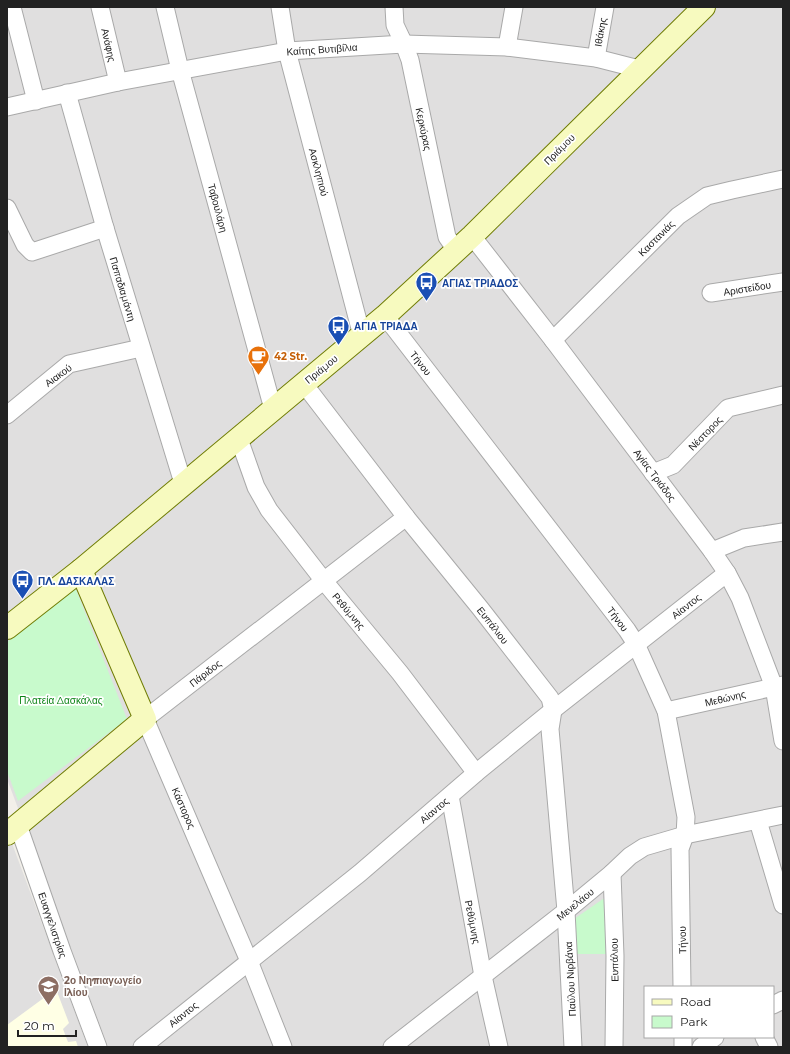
<svg xmlns="http://www.w3.org/2000/svg" width="790" height="1054" viewBox="0 0 790 1054" font-family="Montserrat,sans-serif">
  <style>
    .residential { fill: #e0dfdf; fill-rule: evenodd }
    .education { fill: #ffffe5 }
    .park { fill: #c8facc }
    .lines { fill: none; stroke-linecap: round; stroke-linejoin: round }
    .street-casing { stroke: #a9a9a9; stroke-width: 19 }
    .secondary-casing { stroke: #707d05; stroke-width: 24 }
    .street { stroke: #fff; stroke-width: 17 }
    .secondary { stroke: #f7fabf; stroke-width: 22 }
    .labels { text-anchor: middle; stroke-width: 3.5; stroke-linejoin: round; paint-order: stroke }
    .street-label { font-size: 10px; fill: #222; stroke: #fff }
    .transit-label { font-size: 10px; font-weight: bold; fill: #164399; stroke: #fff; text-anchor: start }
    .food-label { font-size: 10px; font-weight: bold; fill: #c56008; stroke: #fff; text-anchor: start }
    .park-label { font-size: 10px; fill: #0c8416; stroke: #fff }
    .education-label { font-size: 10px; font-weight: bold; fill: #785e54; stroke: #fff; text-anchor: start }
  </style>
  <rect width="100%" height="100%" fill="#f2efe9"/>
  <g class="residential">
    <path d="M7 7H690L462 233 371 317 134 512 7 614Z"/>
    <path d="M715 7H783V1047H108L7 779V635L692 30ZM645 987H773V1037H645Z"/>
    <path d="M7 830 88 1047H7Z"/>
  </g>
  <path class="education" d="M56 989 69 1023 63 1029 68 1042 76 1041 78 1047H7V1025Z"/>
  <g class="park">
    <path d="M75 587 127 719 18 801 7 771V642Z"/>
    <path d="M603 899H607L609 954H576L574 919Z"/>
  </g>
  <g class="lines">
    <defs>
      <g id="street">
        <path d="M12 7 36 101"/>
        <path d="M100 7 118 82"/>
        <path d="M165 7 180 70 273 409"/>
        <path d="M280 7 287 51 362 336"/>
        <path d="M394 7 395 25 404 44 410 60 447 237 456 250"/>
        <path d="M507 47 514 7"/>
        <path d="M596 58 605 7"/>
        <path d="M67 93 105 228 183 483"/>
        <path d="M7 107 118 82 287 51 404 44 507 47 596 58 639 69"/>
        <path d="M7 208 25 245 32 252 105 228"/>
        <path d="M472 236 553 340 712 551 727 573 740 598 774 687 783 741"/>
        <path d="M711 293 783 282"/>
        <path d="M385 316 627 630 636 644 666 711 686 817 685 835 680 849 682 987"/>
        <path d="M553 340 678 216 707 196 732 190 783 179"/>
        <path d="M304 384 406 517 480 608 550 698 553 710 550 729 566 911 573 1047"/>
        <path d="M7 415 69 364 141 348"/>
        <path d="M239 439 256 487 269 510 324 581 400 673 476 773"/>
        <path d="M653 473 673 465 728 408 783 395"/>
        <path d="M712 551 744 538 783 532"/>
        <path d="M666 711 783 685"/>
        <path d="M450 796 483 976 499 1047"/>
        <path d="M758 821 783 905"/>
        <path d="M18 825 62 951 98 1047"/>
        <path d="M612 873 615 956 614 1047"/>
        <path d="M773 1005 783 1000"/>
        <path d="M683 1037V1047"/>
        <path d="M764 1037 769 1047"/>
        <path d="M142 1047 360 873 476 773 553 710 727 573"/>
        <path d="M283 1047 249 961 145 719 406 517"/>
        <path d="M392 1047 566 911 612 873 630 856 644 847 685 835 783 815"/>
        <path d="M701 1047 715 1037"/>
      </g>
      <g id="secondary">
        <path d="M7 628 81 570 385 316 472 236 704 7"/>
        <path d="M7 834 145 719 81 570"/>
      </g>
    </defs>
    <use href="#street" class="street-casing"/>
    <use href="#secondary" class="secondary-casing"/>
    <use href="#street" class="street"/>
    <use href="#secondary" class="secondary"/>
  </g>
  <defs>
    <symbol id="bus-pin" viewBox="-11 -11 22 30"><path d="M0 17L-7.5 6A9.5 9.5 0 1 1 7.5 6Z" fill="#1a4fb4" stroke="#fff"/><path d="M-5-6H5V4H4V6H2V4H-2V6H-4V4H-5ZM-3.5-4V0h7V-4ZM-3.5 1.2v1.5H-2V1.2ZM2 1.2v1.5H3.5V1.2Z" fill="#fff"/></symbol>
    <symbol id="cafe-pin" viewBox="-11 -11 22 30"><path d="M0 17L-7.5 6A9.5 9.5 0 1 1 7.5 6Z" fill="#e8710a" stroke="#fff"/><path d="M-5.5-4.5H6V0H3Q3 3.5 0 3.5H-2.5Q-5.5 3.5-5.5 0ZM3-3.2v2h1.7v-2ZM-6 4.5H4V6H-6Z" fill="#fff"/></symbol>
    <symbol id="school-pin" viewBox="-11 -11 22 30"><path d="M0 17L-7.5 6A9.5 9.5 0 1 1 7.5 6Z" fill="#8d6e63" stroke="#fff"/><path d="M0-5L7-2L0 1L-7-2ZM-4 1L0 2.5L4 1V4Q0 6-4 4Z" fill="#fff"/></symbol>
  </defs>
  <g fill-rule="evenodd">
    <use href="#bus-pin" x="414" y="270" width="25" height="34"/>
    <use href="#bus-pin" x="326" y="314" width="25" height="34"/>
    <use href="#cafe-pin" x="246" y="344" width="25" height="34"/>
    <use href="#bus-pin" x="10" y="568" width="25" height="34"/>
    <use href="#school-pin" x="36" y="974" width="25" height="34"/>
  </g>
  <g class="labels">
    <g class="street-label">
      <text transform="translate(600 32) rotate(-80)" y="4">Ιθάκης</text>
      <text transform="translate(109 45) rotate(77)" y="4">Ανάφης</text>
      <text transform="translate(322 49) rotate(-4)" y="4">Καίτης Βυτιβίλια</text>
      <text transform="translate(424 129) rotate(78)" y="4">Κερκύρας</text>
      <text transform="translate(559 149) rotate(-45)" y="4">Πριάμου</text>
      <text transform="translate(319 172) rotate(75)" y="4">Ασκληπιού</text>
      <text transform="translate(218 208) rotate(75)" y="4">Ταβουλάρη</text>
      <text transform="translate(656 238) rotate(-45)" y="4">Καστανιάς</text>
      <text transform="translate(747 288) rotate(-9)" y="4">Αριστείδου</text>
      <text transform="translate(123 289) rotate(73)" y="4">Παπαδιαμάντη</text>
      <text transform="translate(421 363) rotate(52)" y="4">Τήνου</text>
      <text transform="translate(321 369) rotate(-39)" y="4">Πριάμου</text>
      <text transform="translate(58 375) rotate(-36)" y="4">Αιακού</text>
      <text transform="translate(705 433) rotate(-46)" y="4">Νέστορος</text>
      <text transform="translate(655 475) rotate(53)" y="4">Αγίας Τριάδος</text>
      <text transform="translate(686 606) rotate(-38)" y="4">Αίαντος</text>
      <text transform="translate(349 611) rotate(50)" y="4">Ρεθύμνης</text>
      <text transform="translate(618 619) rotate(53)" y="4">Τήνου</text>
      <text transform="translate(493 625) rotate(52)" y="4">Ευπάλιου</text>
      <text transform="translate(205 673) rotate(-38)" y="4">Πάριδος</text>
      <text transform="translate(725 698) rotate(-13)" y="4">Μεθώνης</text>
      <text transform="translate(184 808) rotate(66)" y="4">Κάστορος</text>
      <text transform="translate(434 810) rotate(-40)" y="4">Αίαντος</text>
      <text transform="translate(575 904) rotate(-39)" y="4">Μενελάου</text>
      <text transform="translate(473 922) rotate(79)" y="4">Ρεθύμνης</text>
      <text transform="translate(53 925) rotate(71)" y="4">Ευαγγελιστρίας</text>
      <text transform="translate(682 940) rotate(-91)" y="4">Τήνου</text>
      <text transform="translate(614 960) rotate(-91)" y="4">Ευπάλιου</text>
      <text transform="translate(570 979) rotate(-93)" y="4">Παύλου Νιρβάνα</text>
      <text transform="translate(183 1014) rotate(-39)" y="4">Αίαντος</text>
    </g>
    <g class="transit-label">
      <text x="442" y="287">ΑΓΙΑΣ ΤΡΙΑΔΟΣ</text>
      <text x="354" y="330">ΑΓΙΑ ΤΡΙΑΔΑ</text>
      <text x="38" y="585">ΠΛ. ΔΑΣΚΑΛΑΣ</text>
    </g>
    <g class="food-label">
      <text x="274" y="360">42 Str.</text>
    </g>
    <g class="park-label">
      <text x="61" y="704">Πλατεία Δασκάλας</text>
    </g>
    <g class="education-label">
      <text x="64" y="984">2ο Νηπιαγωγείο<tspan x="64" dy="12">Ιλίου</tspan></text>
    </g>
  </g>
  <rect width="790" height="1054" fill="none" stroke="#222222" stroke-width="16"/>
  <rect x="644" y="986" width="130" height="52" fill="#ffffff" stroke="#a7a7a7"/>
  <rect x="652" y="999" width="20" height="6" fill="#f7fabf" stroke="#a7a7a7"/>
  <text x="680" y="1006" font-size="12" fill="#222222">Road</text>
  <rect x="652" y="1016" width="20" height="12" fill="#c8facc" stroke="#a7a7a7"/>
  <text x="680" y="1026" font-size="12" fill="#222222">Park</text>
  <path d="M18 1030v6h58v-6" fill="none" stroke="#222222" stroke-width="2"/>
  <text x="24" y="1030" font-size="12" fill="#222222" stroke="#ffffff" stroke-width="3" paint-order="stroke">20 m</text>
</svg>
